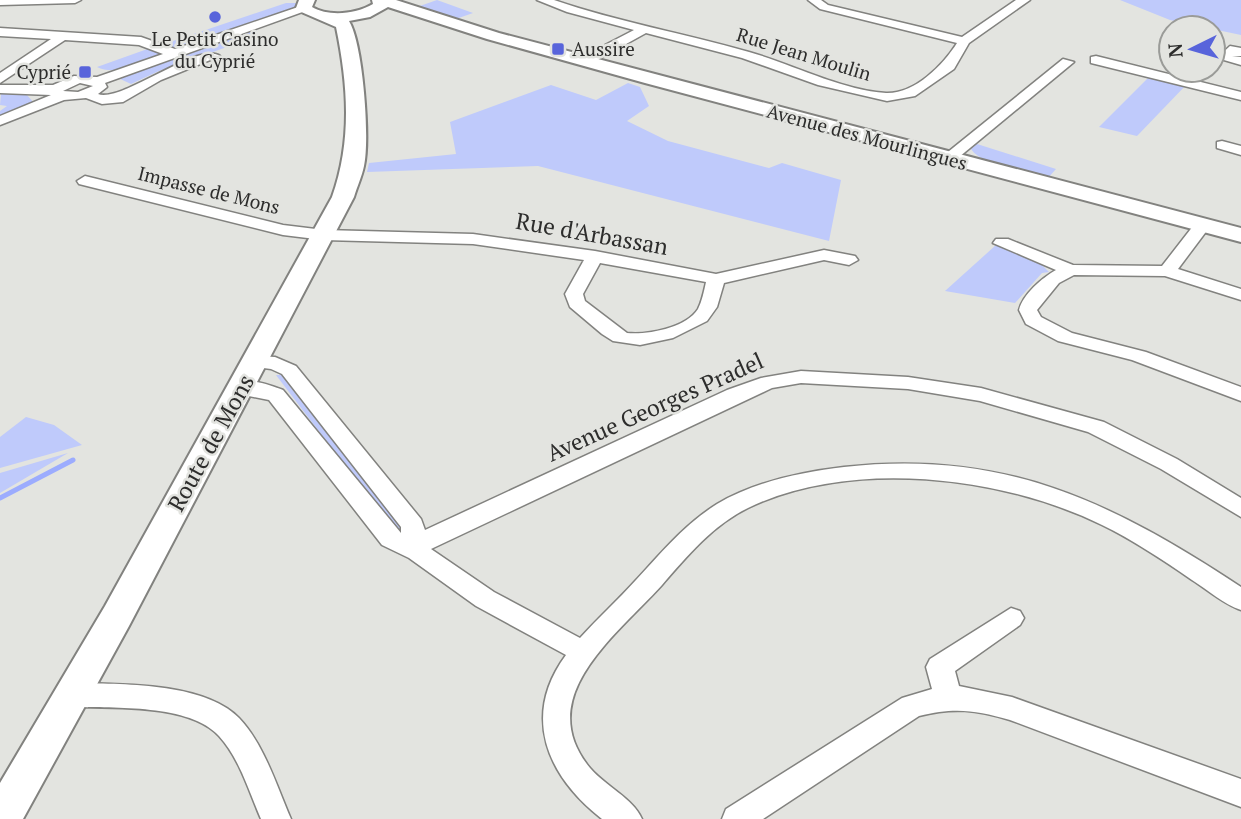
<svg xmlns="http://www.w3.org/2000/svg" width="1241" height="819" viewBox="0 0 1241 819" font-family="'PT Serif',serif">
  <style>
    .green { fill: #bfcafb }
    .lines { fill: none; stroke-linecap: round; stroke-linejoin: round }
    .stream { stroke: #9cacfe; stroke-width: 5 }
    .street-casing { stroke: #82827f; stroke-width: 3 }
    .secondary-casing { stroke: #82827f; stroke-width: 4 }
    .street { fill: #fff; fill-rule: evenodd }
    .secondary { fill: #fff; fill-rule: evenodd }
    .poi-dot { fill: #5864db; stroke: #e3e4e0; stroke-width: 2.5 }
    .labels { text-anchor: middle; stroke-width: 5; stroke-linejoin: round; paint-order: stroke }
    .far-poi-label { font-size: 19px; fill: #2d2d2c; stroke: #e3e4e0 }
    .far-street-label { font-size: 19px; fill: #2d2d2c; stroke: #e3e4e0 }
    .street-label { font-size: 23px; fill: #2d2d2c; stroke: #e3e4e0 }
  </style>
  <rect width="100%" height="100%" fill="#e3e4e0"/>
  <g class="green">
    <path d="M437 0 473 13 453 20 417 7Z"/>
    <path d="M1120 0H1241V35L1170 20Z"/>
    <path d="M286 3H301L294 9 181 49 161 45Z"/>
    <path d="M256 29 258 36 159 71 131 84 116 77Z"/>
    <path d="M153 47 164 54C144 61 117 77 97 67Z"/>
    <path d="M1151 75 1187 84 1137 136 1099 127Z"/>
    <path d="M628 83 640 87 649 106 627 121 668 141 769 168 782 163 841 180 829 241 538 166 367 172 369 163 456 154 450 122 551 85 596 100Z"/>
    <path d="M1 94H26L35 104 0 118V111L7 106 0 105Z"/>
    <path d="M977 144 1056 169 1047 179C1028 173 981 165 971 149Z"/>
    <path d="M996 245 1038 261 1049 272 1042 273 1015 303 945 291Z"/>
    <path d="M276 375H281L403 530 402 534 396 533Z"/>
    <path d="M26 417 54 425 82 445 0 468V437Z"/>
    <path d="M68 453 0 493V473Z"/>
  </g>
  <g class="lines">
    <path class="stream" d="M0 498 73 460"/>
    <defs>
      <g id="street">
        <path d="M0 0H81L75 3 0 5Z"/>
        <path d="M537 0H554C617 22 684 33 749 52 792 64 841 90 886 93 915 94 943 65 957 43L820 9 808 0H821L828 5 962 37 1016 0H1030L969 43 954 69 915 96 887 101 818 85 742 58 646 33 590 64H580V58L634 30 567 12Z"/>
        <path d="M304 5 310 8 308 10 105 83 107 87 98 94C122 103 200 40 220 56L161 80 123 102 102 104 86 98 64 100 0 125V116L51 95 0 93V85H53L74 76 97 77 163 54 139 45 65 40 0 83V73L51 39 0 36V28L141 37 175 49ZM80 83 93 86 78 92 63 91Z"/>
        <path d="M1230 46 1241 48V56H1232L1241 57V65L1217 58Z"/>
        <path d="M1096 56 1241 92V100L1091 63V57Z"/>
        <path d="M1063 59 1074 62 953 162H943V156Z"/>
        <path d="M1222 141 1241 146V155L1217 148V142Z"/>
        <path d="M85 176 283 225 324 230 473 234 595 251 716 274 824 250 855 256 858 260 849 265 824 260 724 283 717 307 707 321 673 338 640 345 613 341 602 334 570 307 565 294 584 260 473 244 324 240 283 235 79 184 77 181ZM600 263 706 282C704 291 702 301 698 309 686 328 647 335 627 333L585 301 583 294Z"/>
        <path d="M1203 220 1211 225 1178 269 1241 289V300L1165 276 1074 275 1059 283 1037 310 1041 317 1072 333 1146 352 1241 387V401L1132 360 1058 341 1026 324 1019 310C1023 294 1042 278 1056 270L993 243 996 239H1008L1073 265 1162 266 1197 221Z"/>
        <path d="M256 356 275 357 296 366 421 519 425 530 727 390 761 378 801 371 908 377 981 388 1104 422 1177 459 1241 498V517L1161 469 1088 432 980 401 908 389 801 383 772 388 431 549 494 592 580 638C598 618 618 600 636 580 661 553 685 524 717 504 754 482 801 472 844 467 1004 449 1112 502 1241 587V610C1223 604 1208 590 1192 580 1163 560 1133 540 1102 525 1003 476 850 458 748 508 713 525 687 556 662 585 618 634 531 697 590 768 605 786 633 798 642 819H602C547 776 521 716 566 655L476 606 409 558 382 545 269 400 234 393 231 388C242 374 269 385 283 390L401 533V527L282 374 271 369 249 366 246 362Z"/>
        <path d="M1011 608 1020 611 1024 618 1020 625 955 671 959 686 1012 697 1241 779V807L1010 720C976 710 954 707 919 716L763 819H722L726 809 902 698 932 689 926 667 930 659Z"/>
        <path d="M73 683C120 684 204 682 239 718 264 744 277 787 291 819H261C249 792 240 759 219 736 190 704 114 708 73 707L63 703 59 695 63 687Z"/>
      </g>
      <path id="secondary" d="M299 0H315L312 7C329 17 356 14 373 4L372 0H396L499 33 1241 228V242L645 83 487 39 388 7 370 17 349 21C363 44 370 139 364 166 362 176 357 187 354 197L129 626 23 819H0V783L105 606 332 197C352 141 348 85 336 27L299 11 296 8Z"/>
    </defs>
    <use href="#street" class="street-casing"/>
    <use href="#secondary" class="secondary-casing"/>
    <use href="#street" class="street"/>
    <use href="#secondary" class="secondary"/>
  </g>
  <g class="poi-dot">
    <circle cx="215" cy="17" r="7"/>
    <rect x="551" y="42" width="14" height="14" rx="3.5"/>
    <rect x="78" y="65" width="14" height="14" rx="3.5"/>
  </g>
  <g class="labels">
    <g class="far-poi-label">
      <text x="215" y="46">Le Petit Casino<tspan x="215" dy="22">du Cyprié</tspan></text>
      <text x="572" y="56" text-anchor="start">Aussire</text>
      <text x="71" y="79" text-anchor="end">Cyprié</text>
    </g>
    <g class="far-street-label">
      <text transform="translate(804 54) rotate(17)" y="7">Rue Jean Moulin</text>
      <text transform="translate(867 137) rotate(15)" y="7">Avenue des Mourlingues</text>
      <text transform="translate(209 190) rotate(14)" y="7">Impasse de Mons</text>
    </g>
    <g class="street-label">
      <text transform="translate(592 234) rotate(10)" y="8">Rue d'Arbassan</text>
      <text transform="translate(655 407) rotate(-24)" y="8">Avenue Georges Pradel</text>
      <text transform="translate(211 443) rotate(-61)" y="8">Route de Mons</text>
    </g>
  </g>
  <g transform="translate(1192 49) rotate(265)"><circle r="33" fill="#e3e4e0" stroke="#9a9b98" stroke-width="2"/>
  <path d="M0-5L12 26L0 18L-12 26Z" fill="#5864db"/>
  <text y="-10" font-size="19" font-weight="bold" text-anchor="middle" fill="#2d2d2c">N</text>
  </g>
</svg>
